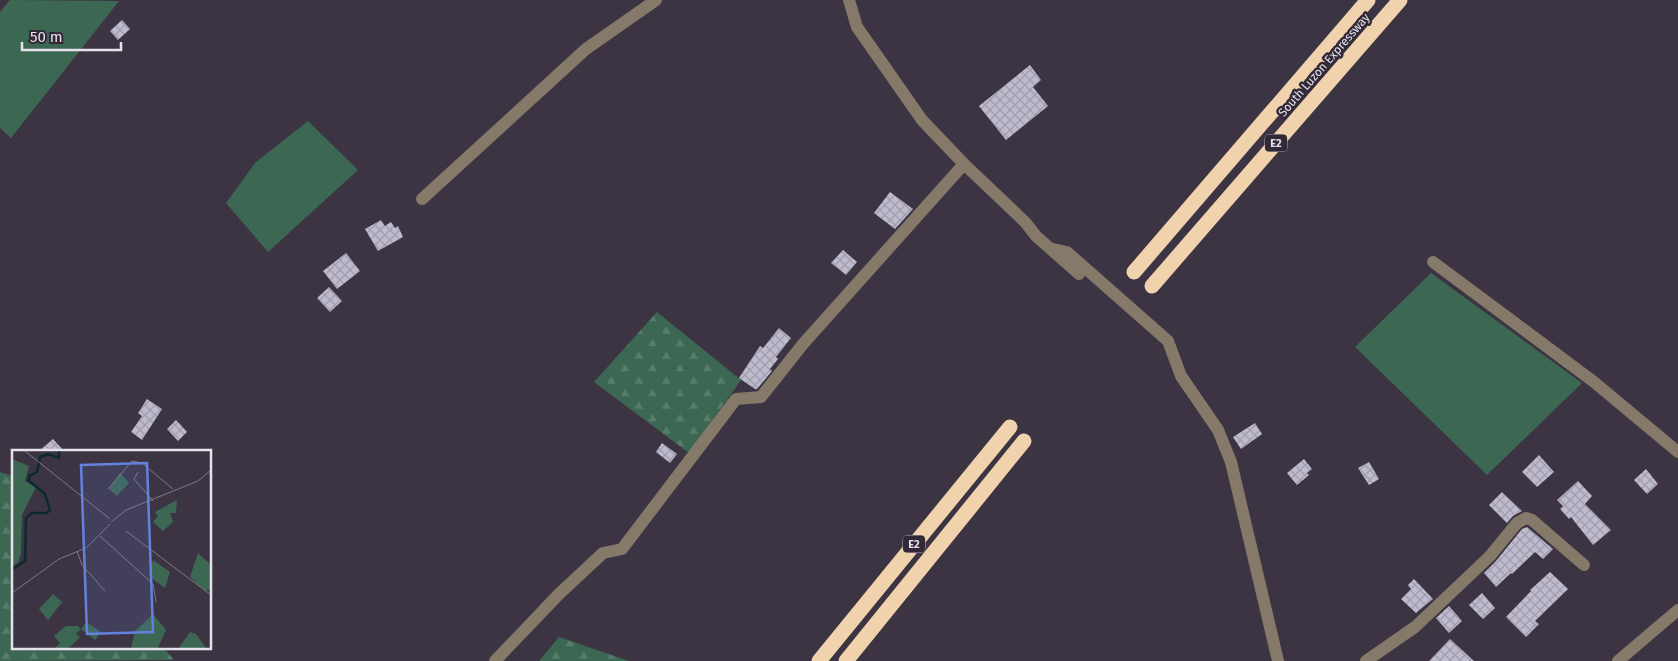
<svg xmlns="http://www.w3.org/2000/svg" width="1678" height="661" viewBox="0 0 1678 661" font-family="'Fira Sans',sans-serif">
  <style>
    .grass { fill: #3c6753 }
    .forest { fill: url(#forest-firs) }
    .building { fill: url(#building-cross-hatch) }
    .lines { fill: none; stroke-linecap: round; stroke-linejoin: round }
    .minor { stroke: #857969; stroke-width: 12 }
    .highway { stroke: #f0d3ac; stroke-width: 15 }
    .labels { text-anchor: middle; stroke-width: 5; stroke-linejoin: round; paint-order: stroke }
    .shield { fill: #322938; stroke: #b0aab5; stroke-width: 1 }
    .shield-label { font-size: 11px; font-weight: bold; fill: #e6e1eb }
    .street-label { font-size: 12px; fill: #e6e1eb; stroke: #322938 }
    .inset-river { fill: none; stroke: #0b2a2d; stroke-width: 2.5 }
    .inset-road { fill: none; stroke: #807986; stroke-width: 1 }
    .view { fill: #6381df; fill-opacity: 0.15; stroke: #6381df; stroke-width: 2.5 }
    .inset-edge { fill: none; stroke: #e6e1eb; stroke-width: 2.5 }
  </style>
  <defs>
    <pattern id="forest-firs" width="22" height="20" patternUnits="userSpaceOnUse" patternTransform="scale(1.25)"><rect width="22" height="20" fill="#3c6753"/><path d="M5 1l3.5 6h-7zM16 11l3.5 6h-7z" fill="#587c6c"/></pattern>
    <pattern id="building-cross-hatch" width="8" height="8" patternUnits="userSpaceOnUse" patternTransform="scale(1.25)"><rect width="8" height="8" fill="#bfbbcf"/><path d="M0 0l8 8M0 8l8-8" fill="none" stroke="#a09dad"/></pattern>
  </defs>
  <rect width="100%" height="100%" fill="#3c3443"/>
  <g class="grass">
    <path d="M10 0 119 1 11 138 0 128V12Z"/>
    <path d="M308 121 358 170 268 252 226 203 255 163Z"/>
    <path d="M1431 273 1582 383 1487 475 1355 347Z"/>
  </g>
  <g class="forest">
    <path d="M657 312 741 380 689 453 594 382Z"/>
    <path d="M0 472 12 476 14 478V647H163L174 660 0 661Z"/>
    <path d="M559 637 629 661H539Z"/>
  </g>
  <g class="building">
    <path d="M122 20 130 29 118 40 110 31Z"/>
    <path d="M1030 65 1041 80 1033 87 1048 106 1006 140 979 106Z"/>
    <path d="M890 192 913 209 895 229 874 213Z"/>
    <path d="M381 220 385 226 391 222 395 228 398 226 403 237 378 251 365 229Z"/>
    <path d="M843 250 857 262 846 275 831 263Z"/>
    <path d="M346 253 360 271 337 289 323 271Z"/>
    <path d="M329 287 342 301 330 312 317 298Z"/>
    <path d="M779 328 791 338 776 357 778 359 770 369 772 371 757 389H755L739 378 760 346 763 348Z"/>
    <path d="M147 399 162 409 142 440 131 432 142 416 138 413Z"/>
    <path d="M176 420 187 432 178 441 167 429Z"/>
    <path d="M1255 423 1262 434 1241 449 1233 437Z"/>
    <path d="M53 439 64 451H39Z"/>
    <path d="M662 443 677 454 670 463 656 452Z"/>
    <path d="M1539 455 1554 472 1537 487 1522 472Z"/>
    <path d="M1304 459 1312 469 1307 473 1309 475 1297 485 1287 473Z"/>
    <path d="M1369 462 1379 479 1369 485 1358 468Z"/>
    <path d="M1646 469 1658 484 1647 494 1634 480Z"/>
    <path d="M1578 481 1592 496 1585 504 1611 530 1593 545 1571 517 1569 519 1560 509 1563 506 1557 500Z"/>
    <path d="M1502 492 1522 511 1513 516 1507 523 1489 505Z"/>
    <path d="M1527 527 1553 549 1543 559 1535 552 1512 574 1511 573 1496 587 1484 573 1496 561 1522 529Z"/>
    <path d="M1550 572 1568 589 1535 621 1539 624 1526 637 1506 617 1531 591 1530 590Z"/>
    <path d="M1414 579 1433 599 1416 613 1401 599 1411 589 1408 585Z"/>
    <path d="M1482 593 1495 608 1483 619 1469 605Z"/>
    <path d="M1449 606 1462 621 1449 633 1436 618Z"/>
    <path d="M1450 639 1474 661H1429Z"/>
  </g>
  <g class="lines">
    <g class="minor">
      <path d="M849 0 857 27 922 120 964 164 1025 222 1036 236 1079 274"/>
      <path d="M422 199 586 49 656 0"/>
      <path d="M1053 249 1067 252 1168 341 1181 376 1218 430 1231 462 1278 661"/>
      <path d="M1433 262 1594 382 1678 452"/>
      <path d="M495 661 559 594 603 553 622 549 736 399 761 397 803 344 964 164"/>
      <path d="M1366 661 1415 627 1490 556 1517 523 1526 518 1532 520 1584 565"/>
      <path d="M1618 661 1678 610"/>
    </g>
    <g class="highway">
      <path d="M1134 272 1368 0"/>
      <path d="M1152 286 1400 0"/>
      <path d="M819 661 1010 427"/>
      <path d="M846 661 1024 441"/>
    </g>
  </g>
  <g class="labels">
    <g class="shield">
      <rect x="1265" y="134.5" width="22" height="17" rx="4"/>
      <rect x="903" y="535.5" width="22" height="17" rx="4"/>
    </g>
    <g class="shield-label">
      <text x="1276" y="147">E2</text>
      <text x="914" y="548">E2</text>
    </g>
    <g class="street-label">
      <text transform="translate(1324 65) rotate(-49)" y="4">South Luzon Expressway</text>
    </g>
  </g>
  <g transform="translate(12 450)">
    <rect width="199" height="199" fill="#3c3443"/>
    <path d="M108 23 117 33 105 46 97 39ZM186 103 199 115V139L193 141 178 127ZM74 172 89 182 83 190 69 179Z" fill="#3c6753"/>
    <path d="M0 9 17 16 13 31 24 37 10 65 9 103 6 113 0 116ZM165 50 164 63H158L161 72 151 81 141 72 146 66 143 62ZM141 110 158 122 153 138 137 126ZM41 144 50 152 36 170 27 159ZM141 164 154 180 146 198H119L123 181ZM54 176H66L69 179 64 184 68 187 57 198H43L48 193 42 186ZM178 182 184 184 194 198H167Z" fill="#3c6753"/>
    <path class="inset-river" d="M0 119 13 111 14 68 20 63H35L38 60 33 44 17 31V26L25 22 28 7 36 4 47 8V1"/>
    <path class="inset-road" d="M13 1 98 69M126 22 122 29 141 51M96 39 120 11 130 13 161 39M99 72 114 60 186 31 199 20M114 81 199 145M88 86 141 134 144 152M65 101 70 115 93 141M0 143 47 109 74 98 98 74"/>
    <path class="view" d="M135 13 141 182 75 184 69 15Z"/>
    <rect width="199" height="199" class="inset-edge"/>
  </g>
  <path d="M22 42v8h99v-8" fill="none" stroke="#e6e1eb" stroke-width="2.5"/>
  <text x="30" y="42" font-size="15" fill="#e6e1eb" stroke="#322938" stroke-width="4" paint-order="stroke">50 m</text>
</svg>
